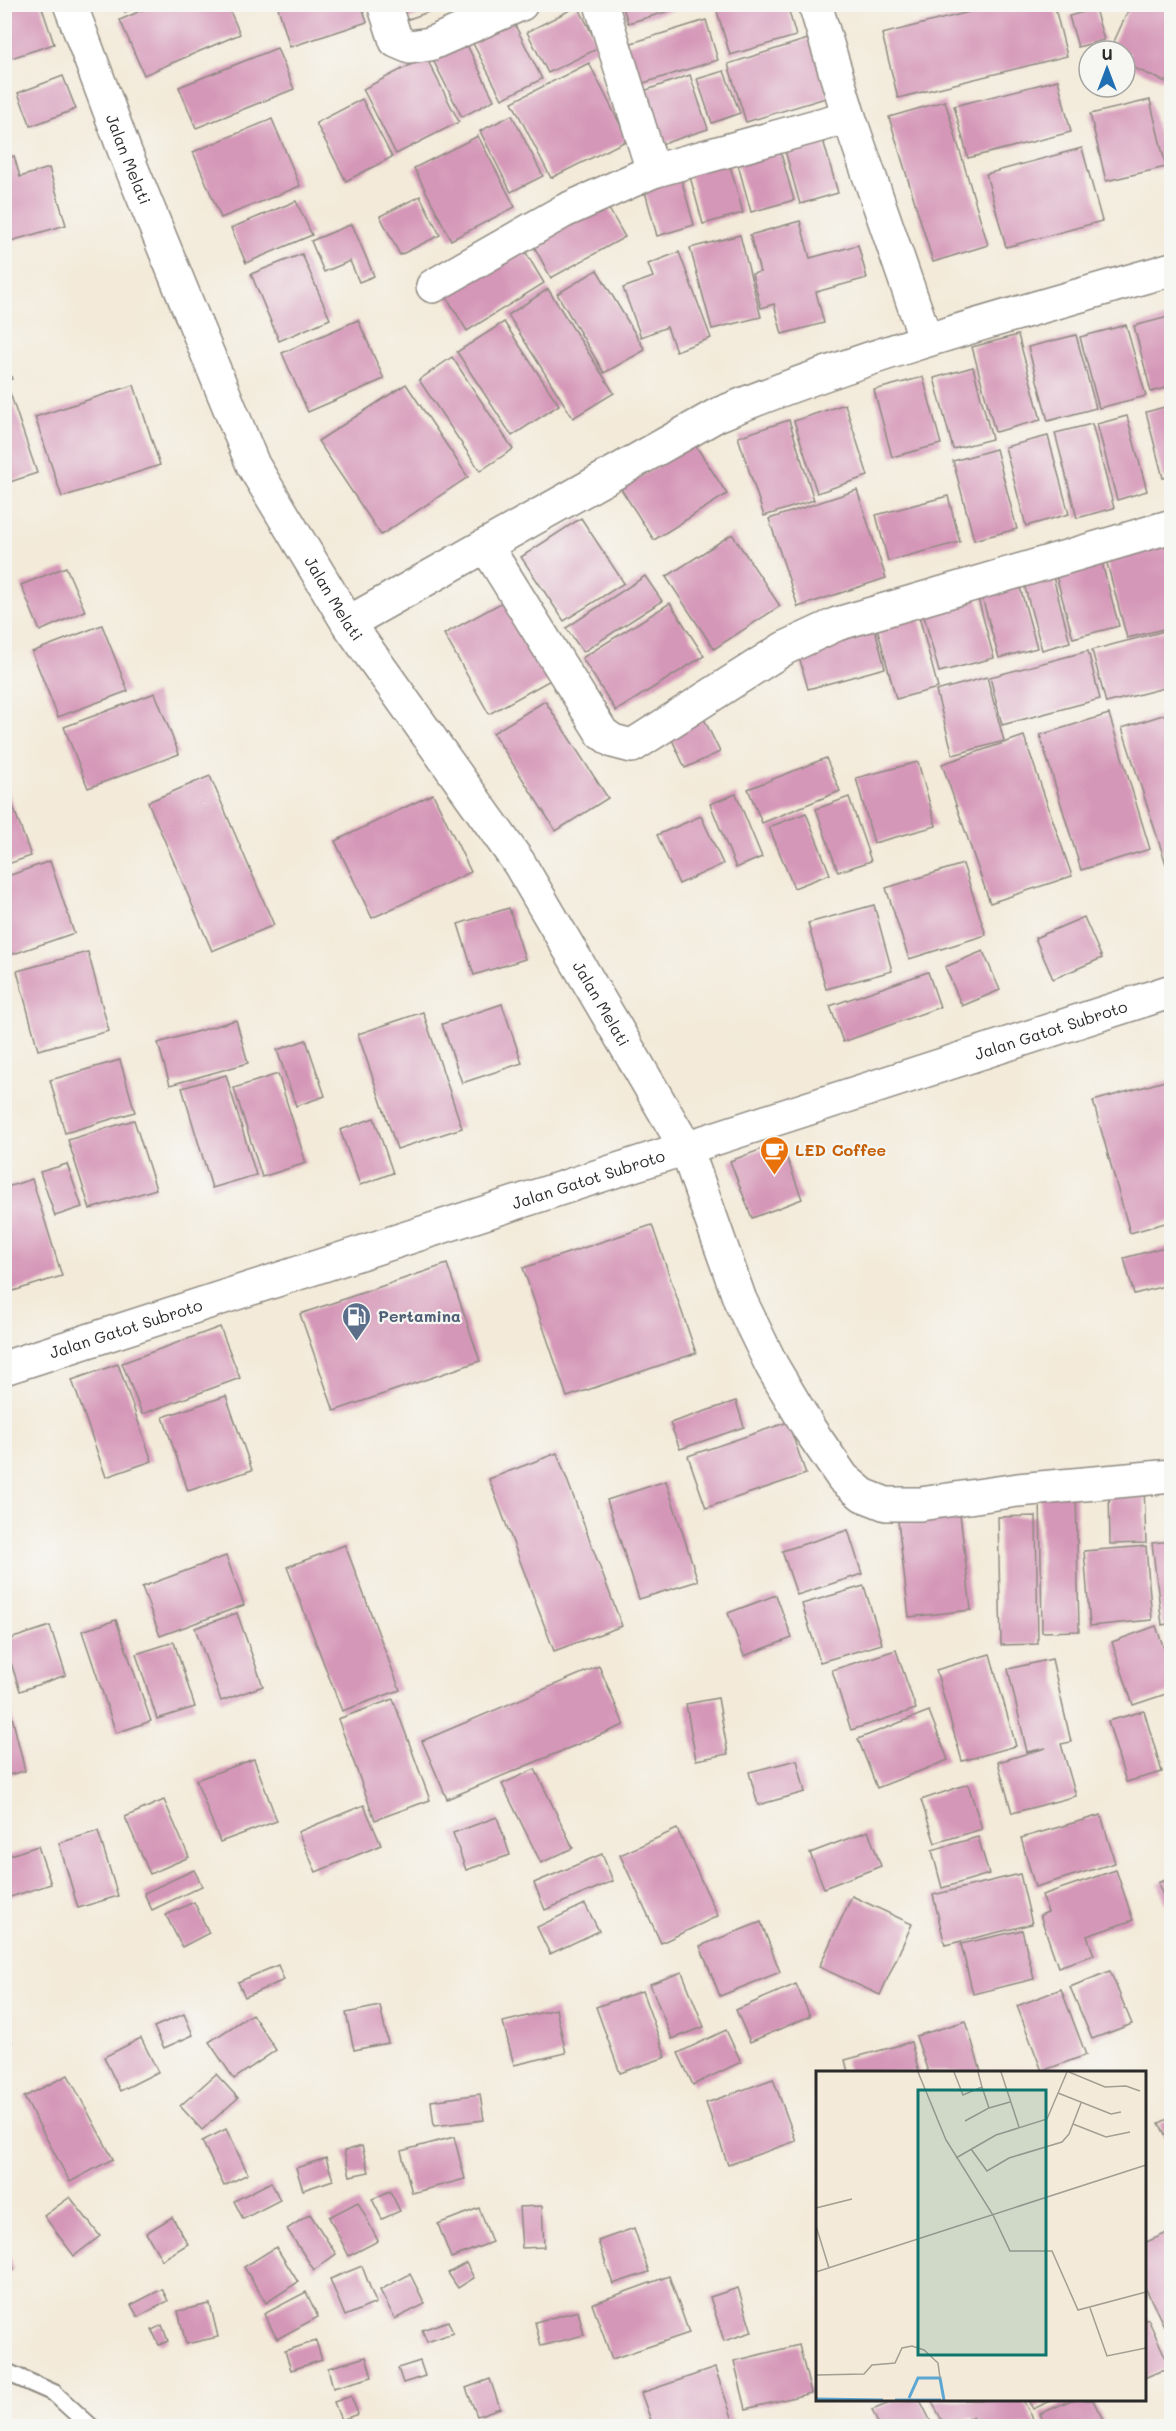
<svg xmlns="http://www.w3.org/2000/svg" width="1176" height="2431" viewBox="0 0 1176 2431" font-family="Mali,sans-serif">
  <style>
    .building { fill: #d597b8 }
    .lines { fill: none; stroke-linecap: round; stroke-linejoin: round }
    .service-casing { stroke: #8f8a82; stroke-width: 20 }
    .minor-casing { stroke: #8f8a82; stroke-width: 36 }
    .trunk-casing { stroke: #8f8a82; stroke-width: 36 }
    .service { stroke: #fff; stroke-width: 16 }
    .minor { stroke: #fff; stroke-width: 33 }
    .trunk { stroke: #fff; stroke-width: 33 }
    .labels { text-anchor: middle; stroke-width: 4.5; stroke-linejoin: round; paint-order: stroke }
    .street-label { font-size: 16px; fill: #2b2b2b; stroke: #f6f6f2 }
    .food-label { font-size: 16px; font-weight: bold; fill: #c56008; stroke: #f6f6f2; text-anchor: start }
    .service-label { font-size: 16px; font-weight: bold; fill: #4e5e75; stroke: #f6f6f2; text-anchor: start }
    .inset-river { fill: none; stroke: #5ba6d3; stroke-width: 3 }
    .inset-road { fill: none; stroke: #a39e93; stroke-width: 1.5 }
    .view { fill: #0f766e; fill-opacity: 0.15; stroke: #0f766e; stroke-width: 3 }
    .inset-edge { fill: none; stroke: #2b2b2b; stroke-width: 3 }
  </style>
  <rect width="100%" height="100%" fill="#f6f6f2"/>
  <filter id="ink" filterUnits="userSpaceOnUse"><feTurbulence type="fractalNoise" baseFrequency=".0167" numOctaves="2"/><feDisplacementMap in="SourceGraphic" scale="12" xChannelSelector="R" yChannelSelector="G"/><feConvolveMatrix kernelMatrix="1 2 1 2 8 2 1 2 1" color-interpolation-filters="sRGB"/></filter>
  <filter id="wash" filterUnits="userSpaceOnUse"><feTurbulence type="fractalNoise" baseFrequency=".008" numOctaves="4" result="noise"/><feDisplacementMap in="SourceGraphic" scale="24" xChannelSelector="R" yChannelSelector="G"/><feGaussianBlur stdDeviation="1.35" result="paint"/><feColorMatrix in="noise" values="0 0 0 0 0 0 0 0 0 0 0 0 0 0 0 0 0 1.4 0 .05"/><feComposite in="paint" operator="in"/></filter>
  <g filter="url(#wash)">
    <rect width="100%" height="100%" fill="#f3ead9"/>
    <g id="blocks">
      <g class="building">
        <path d="M122 4H142V5L125 12Z"/>
        <path d="M156 4H227L240 34 144 75 120 20Z"/>
        <path d="M277 4H361L367 22 290 47Z"/>
        <path d="M401 4H448V5L406 20Z"/>
        <path d="M622 4H690V5L628 23Z"/>
        <path d="M739 4H787L796 36 730 55 717 11Z"/>
        <path d="M1001 4H1054L1067 56 898 98 882 34Z"/>
        <path d="M1131 4 1172 5V72L1166 82 1125 64 1130 53 1112 46Z"/>
        <path d="M4 5H41L54 44 8 59 4 49Z"/>
        <path d="M578 6 599 48 548 73 527 32Z"/>
        <path d="M1095 9 1104 40 1078 47 1069 16Z"/>
        <path d="M510 15 542 79 502 99 469 36Z"/>
        <path d="M706 20 718 60 637 85 625 45Z"/>
        <path d="M811 38 829 97 746 122 728 64Z"/>
        <path d="M466 43 494 100 462 117 433 60Z"/>
        <path d="M277 48 294 89 196 128 179 87Z"/>
        <path d="M426 57 459 122 396 154 363 89Z"/>
        <path d="M589 63 628 140 551 178 512 102Z"/>
        <path d="M724 71 740 113 712 123 697 79Z"/>
        <path d="M690 75 708 129 656 146 638 93Z"/>
        <path d="M63 76 76 109 31 126 18 93Z"/>
        <path d="M1058 80 1071 132 968 158 954 106Z"/>
        <path d="M362 99 392 157 346 181 316 123Z"/>
        <path d="M1150 100 1166 167 1106 181 1090 114Z"/>
        <path d="M945 101 988 245 933 262 889 117Z"/>
        <path d="M512 115 543 176 511 192 480 131Z"/>
        <path d="M272 119 300 186 221 218 193 152Z"/>
        <path d="M820 129 838 193 800 204 782 140Z"/>
        <path d="M478 136 515 207 451 240 414 168Z"/>
        <path d="M777 139 794 200 751 212 734 150Z"/>
        <path d="M1082 148 1102 221 1006 247 986 174Z"/>
        <path d="M726 151 743 213 703 224 686 162Z"/>
        <path d="M14 156 20 177 49 168 66 225 4 243V159Z"/>
        <path d="M678 167 694 225 657 236 641 177Z"/>
        <path d="M601 195 625 237 551 278 528 235Z"/>
        <path d="M420 196 440 235 400 255 380 216Z"/>
        <path d="M296 201 312 235 246 263 231 228Z"/>
        <path d="M800 221 810 258 858 245 867 278 816 292 824 323 782 334 774 304 761 308 752 274 760 272 750 235Z"/>
        <path d="M352 224 374 276 359 282 350 261 324 272 311 241Z"/>
        <path d="M740 235 761 317 712 329 690 248Z"/>
        <path d="M519 241 544 283 467 331 441 288Z"/>
        <path d="M679 252 711 338 676 351 667 327 641 337 623 288 653 277 648 264Z"/>
        <path d="M302 254 330 319 279 341 251 274Z"/>
        <path d="M597 270 645 350 604 373 557 294Z"/>
        <path d="M548 289 614 393 573 418 508 315Z"/>
        <path d="M1172 316V386L1151 392 1134 326Z"/>
        <path d="M358 320 384 379 308 412 282 353Z"/>
        <path d="M504 322 559 405 512 436 457 352Z"/>
        <path d="M1126 325 1146 396 1099 408 1080 337Z"/>
        <path d="M1018 335 1041 420 995 432 972 347Z"/>
        <path d="M1076 335 1096 408 1048 421 1028 347Z"/>
        <path d="M452 357 513 449 480 471 419 380Z"/>
        <path d="M4 358 12 379 4 381Z"/>
        <path d="M973 367 992 439 953 449 934 378Z"/>
        <path d="M923 377 941 444 892 457 874 390Z"/>
        <path d="M406 384 468 477 381 535 318 441Z"/>
        <path d="M134 385 160 465 62 497 35 417Z"/>
        <path d="M9 390 37 473 4 484V392Z"/>
        <path d="M845 404 868 476 817 493 794 421Z"/>
        <path d="M1172 405V476L1163 478 1146 412Z"/>
        <path d="M1127 416 1147 491 1117 500 1097 424Z"/>
        <path d="M789 420 814 500 764 516 738 437Z"/>
        <path d="M1092 424 1114 508 1077 518 1055 433Z"/>
        <path d="M1048 436 1069 514 1026 526 1005 447Z"/>
        <path d="M694 443 727 494 654 540 621 489Z"/>
        <path d="M996 449 1017 529 974 540 953 461Z"/>
        <path d="M857 490 886 578 798 607 769 519Z"/>
        <path d="M948 496 960 542 888 561 876 515Z"/>
        <path d="M581 518 624 583 564 621 521 557Z"/>
        <path d="M732 534 780 606 714 649 666 577Z"/>
        <path d="M1172 535V627L1127 638 1104 552Z"/>
        <path d="M1100 556 1119 626 1073 638 1054 568Z"/>
        <path d="M66 567 85 611 40 631 21 585Z"/>
        <path d="M1051 569 1070 642 1042 650 1022 577Z"/>
        <path d="M645 576 662 601 583 652 566 628Z"/>
        <path d="M1018 580 1037 648 999 658 980 590Z"/>
        <path d="M976 591 994 658 939 672 921 605Z"/>
        <path d="M512 597 556 677 489 714 444 634Z"/>
        <path d="M670 603 704 656 616 711 582 658Z"/>
        <path d="M916 605 938 688 896 699 874 616Z"/>
        <path d="M102 625 128 691 58 717 32 652Z"/>
        <path d="M875 629 885 668 808 689 797 649Z"/>
        <path d="M1172 629V686L1106 703 1092 650Z"/>
        <path d="M1088 651 1100 699 1002 725 990 677Z"/>
        <path d="M987 677 1004 741 953 755 936 691Z"/>
        <path d="M155 693 179 754 88 788 64 727Z"/>
        <path d="M545 701 608 798 556 831 493 733Z"/>
        <path d="M1172 712V862L1166 864 1122 728Z"/>
        <path d="M1109 714 1150 849 1081 870 1040 735Z"/>
        <path d="M704 719 720 752 685 768 670 735Z"/>
        <path d="M1024 736 1072 876 990 903 942 764Z"/>
        <path d="M826 758 840 791 762 823 748 789Z"/>
        <path d="M918 762 936 826 874 843 856 778Z"/>
        <path d="M210 776 274 925 212 951 148 802Z"/>
        <path d="M6 787 31 856 5 865V788Z"/>
        <path d="M433 794 471 872 372 918 335 841Z"/>
        <path d="M736 794 762 857 736 868 710 804Z"/>
        <path d="M849 797 871 861 838 872 816 809Z"/>
        <path d="M806 813 830 874 794 888 769 827Z"/>
        <path d="M701 816 723 864 679 884 657 835Z"/>
        <path d="M50 861 74 933 5 957V877Z"/>
        <path d="M963 864 986 935 909 959 886 888Z"/>
        <path d="M874 905 892 971 826 989 808 923Z"/>
        <path d="M509 908 525 959 474 975 458 924Z"/>
        <path d="M1084 917 1102 958 1053 979 1035 938Z"/>
        <path d="M983 951 1000 990 962 1006 945 967Z"/>
        <path d="M88 952 109 1031 38 1050 17 971Z"/>
        <path d="M928 972 940 1007 843 1042 830 1006Z"/>
        <path d="M502 1004 522 1063 462 1083 442 1024Z"/>
        <path d="M423 1012 462 1128 397 1149 358 1034Z"/>
        <path d="M236 1020 248 1063 170 1085 158 1043Z"/>
        <path d="M306 1040 325 1096 296 1106 277 1050Z"/>
        <path d="M120 1060 135 1112 65 1133 50 1080Z"/>
        <path d="M278 1074 306 1163 262 1177 234 1088Z"/>
        <path d="M226 1075 256 1175 212 1188 182 1088Z"/>
        <path d="M1172 1079V1221L1130 1233 1093 1101Z"/>
        <path d="M374 1118 393 1173 360 1185 340 1130Z"/>
        <path d="M134 1120 156 1189 90 1209 68 1140Z"/>
        <path d="M781 1142 802 1199 752 1218 730 1161Z"/>
        <path d="M67 1164 82 1207 55 1216 40 1172Z"/>
        <path d="M32 1179 62 1276 13 1291 4 1264V1188Z"/>
        <path d="M652 1225 696 1353 567 1397 523 1268Z"/>
        <path d="M1172 1245V1284L1134 1294 1124 1258Z"/>
        <path d="M447 1264 480 1361 334 1411 300 1314Z"/>
        <path d="M220 1327 240 1378 142 1414 122 1363Z"/>
        <path d="M118 1364 152 1461 106 1477 72 1380Z"/>
        <path d="M226 1396 252 1470 188 1491 163 1417Z"/>
        <path d="M736 1401 744 1427 680 1449 670 1423Z"/>
        <path d="M788 1422 806 1474 706 1508 688 1456Z"/>
        <path d="M557 1453 622 1626 554 1651 489 1479Z"/>
        <path d="M666 1481 698 1581 639 1599 607 1500Z"/>
        <path d="M1144 1485 1146 1543 1110 1544 1109 1487Z"/>
        <path d="M1076 1491 1079 1631 1042 1632 1040 1492Z"/>
        <path d="M959 1505 971 1610 909 1617 897 1512Z"/>
        <path d="M1036 1516 1038 1644 1001 1645 998 1517Z"/>
        <path d="M848 1530 862 1574 797 1595 782 1551Z"/>
        <path d="M1172 1541V1627L1168 1628 1167 1624 1162 1625 1152 1543Z"/>
        <path d="M345 1545 400 1690 342 1711 287 1567Z"/>
        <path d="M1146 1546 1152 1620 1090 1626 1084 1551Z"/>
        <path d="M226 1556 244 1605 160 1636 142 1587Z"/>
        <path d="M864 1586 882 1644 820 1662 802 1604Z"/>
        <path d="M776 1595 792 1638 744 1656 728 1613Z"/>
        <path d="M237 1613 263 1686 221 1701 195 1628Z"/>
        <path d="M116 1620 151 1721 116 1733 82 1631Z"/>
        <path d="M50 1626 66 1675 20 1691 4 1641Z"/>
        <path d="M1156 1626 1172 1671V1692L1133 1705 1112 1642Z"/>
        <path d="M174 1642 195 1707 157 1719 136 1654Z"/>
        <path d="M896 1650 916 1709 851 1730 832 1670Z"/>
        <path d="M990 1654 1016 1746 962 1761 936 1670Z"/>
        <path d="M1052 1659 1071 1742 1061 1744 1076 1796 1012 1813 998 1762 1046 1748 1027 1752 1008 1669Z"/>
        <path d="M599 1666 624 1725 447 1799 422 1741Z"/>
        <path d="M4 1683 25 1771 4 1776Z"/>
        <path d="M718 1698 728 1754 696 1760 686 1704Z"/>
        <path d="M393 1699 430 1800 375 1820 338 1719Z"/>
        <path d="M929 1711 948 1760 877 1788 858 1739Z"/>
        <path d="M1144 1711 1162 1772 1126 1782 1108 1721Z"/>
        <path d="M254 1759 277 1821 220 1842 196 1780Z"/>
        <path d="M797 1760 805 1792 758 1805 749 1772Z"/>
        <path d="M535 1769 573 1848 541 1863 502 1784Z"/>
        <path d="M968 1784 982 1829 935 1843 921 1800Z"/>
        <path d="M164 1800 189 1857 150 1874 125 1817Z"/>
        <path d="M364 1805 381 1845 316 1872 298 1832Z"/>
        <path d="M1101 1815 1115 1863 1035 1887 1021 1838Z"/>
        <path d="M497 1817 510 1855 466 1870 453 1833Z"/>
        <path d="M677 1829 718 1916 661 1943 620 1855Z"/>
        <path d="M98 1831 118 1896 78 1908 59 1843Z"/>
        <path d="M868 1831 881 1866 824 1888 810 1853Z"/>
        <path d="M978 1837 989 1874 942 1888 932 1850Z"/>
        <path d="M38 1846 51 1884 4 1899V1857Z"/>
        <path d="M602 1854 613 1881 545 1910 534 1883Z"/>
        <path d="M194 1870 202 1886 152 1910 144 1893Z"/>
        <path d="M1116 1870 1133 1920 1087 1936 1094 1955 1058 1967 1040 1915 1048 1912 1042 1895Z"/>
        <path d="M1020 1874 1032 1924 945 1945 933 1895Z"/>
        <path d="M1172 1877V1917H1171L1158 1883Z"/>
        <path d="M852 1896 912 1924 880 1995 819 1967Z"/>
        <path d="M194 1902 209 1933 182 1947 166 1915Z"/>
        <path d="M585 1904 599 1931 550 1954 537 1927Z"/>
        <path d="M761 1922 780 1972 720 1996 700 1946Z"/>
        <path d="M1022 1930 1034 1979 973 1994 961 1944Z"/>
        <path d="M278 1965 284 1980 245 1997 238 1982Z"/>
        <path d="M1110 1971 1132 2024 1092 2039 1070 1987Z"/>
        <path d="M682 1972 704 2027 672 2039 650 1984Z"/>
        <path d="M796 1984 810 2016 750 2042 736 2010Z"/>
        <path d="M1061 1989 1086 2055 1042 2071 1017 2006Z"/>
        <path d="M642 1991 666 2057 620 2073 596 2007Z"/>
        <path d="M380 2006 388 2043 354 2050 346 2013Z"/>
        <path d="M556 2009 566 2053 514 2065 503 2022Z"/>
        <path d="M184 2014 193 2035 164 2048 154 2027Z"/>
        <path d="M252 2014 276 2050 234 2079 209 2042Z"/>
        <path d="M4 2015 12 2042 4 2044Z"/>
        <path d="M966 2021 981 2072H928L916 2036Z"/>
        <path d="M726 2030 741 2062 693 2085 678 2053Z"/>
        <path d="M141 2038 158 2072 120 2091 104 2057Z"/>
        <path d="M911 2042 919 2072H848L845 2060Z"/>
        <path d="M216 2074 238 2098 202 2130 180 2106Z"/>
        <path d="M68 2075 113 2159 70 2182 24 2097Z"/>
        <path d="M773 2079 796 2141 728 2165 706 2103Z"/>
        <path d="M480 2094 484 2120 434 2126 431 2101Z"/>
        <path d="M1172 2117V2149L1159 2123Z"/>
        <path d="M226 2129 248 2174 224 2186 202 2141Z"/>
        <path d="M454 2137 465 2179 412 2193 401 2151Z"/>
        <path d="M362 2146 369 2172 350 2176 344 2151Z"/>
        <path d="M326 2158 333 2180 303 2190 296 2168Z"/>
        <path d="M271 2182 280 2200 243 2219 234 2201Z"/>
        <path d="M390 2191 400 2211 382 2219 372 2199Z"/>
        <path d="M70 2197 100 2236 74 2256 44 2216Z"/>
        <path d="M358 2202 378 2241 349 2256 329 2217Z"/>
        <path d="M542 2206 544 2247 522 2248 519 2207Z"/>
        <path d="M479 2208 492 2242 451 2258 438 2224Z"/>
        <path d="M310 2214 336 2254 314 2270 287 2229Z"/>
        <path d="M172 2217 188 2244 162 2260 146 2233Z"/>
        <path d="M634 2228 649 2272 613 2284 598 2241Z"/>
        <path d="M1172 2231V2322L1164 2326 1144 2285V2243Z"/>
        <path d="M4 2236 14 2270 4 2273Z"/>
        <path d="M276 2247 298 2282 266 2303 244 2267Z"/>
        <path d="M466 2263 474 2278 458 2288 448 2273Z"/>
        <path d="M362 2266 376 2303 345 2316 330 2279Z"/>
        <path d="M410 2274 425 2304 395 2319 380 2290Z"/>
        <path d="M669 2276 689 2333 612 2359 592 2304Z"/>
        <path d="M738 2288 752 2332 724 2341 710 2297Z"/>
        <path d="M162 2289 168 2301 138 2317 131 2305Z"/>
        <path d="M306 2292 318 2317 277 2339 264 2314Z"/>
        <path d="M210 2304 218 2337 186 2344 178 2311Z"/>
        <path d="M578 2311 584 2335 541 2346 535 2322Z"/>
        <path d="M1148 2319 1170 2367 1144 2378V2321Z"/>
        <path d="M448 2321 453 2333 427 2342 422 2330Z"/>
        <path d="M162 2325 168 2341 159 2345 152 2330Z"/>
        <path d="M316 2341 322 2360 291 2370 285 2351Z"/>
        <path d="M799 2345 811 2393 746 2409 734 2361Z"/>
        <path d="M366 2357 372 2377 333 2388 328 2368Z"/>
        <path d="M420 2361 425 2376 403 2383 398 2368Z"/>
        <path d="M715 2368 734 2423 725 2426H653L641 2393Z"/>
        <path d="M490 2379 500 2408 477 2416 466 2388Z"/>
        <path d="M351 2396 358 2414 341 2420 334 2402Z"/>
        <path d="M897 2400H920L933 2426H879L872 2410Z"/>
        <path d="M931 2400H1023L1037 2426H977L972 2417 954 2426H945Z"/>
        <path d="M1028 2400H1053L1033 2409Z"/>
        <path d="M1071 2400H1093L1106 2426H1046L1040 2414Z"/>
      </g>
    </g>
  </g>
  <g filter="url(#ink)">
    <use href="#blocks" fill-opacity="0" stroke="#8f8a82" stroke-width="1.5"/>
    <g class="lines">
      <defs>
        <path id="service" d="M4 2371 54 2393 90 2426"/>
        <g id="minor">
          <path id="s1" d="M70 4 125 152 253 465 348 623 519 863 686 1148 740 1300 772 1366 810 1430 843 1478 863 1495 886 1504H920L1018 1490 1172 1476"/>
          <path d="M384 4 396 41 410 47 430 44 521 4"/>
          <path d="M815 4 849 117 926 340"/>
          <path d="M653 171 849 117"/>
          <path d="M433 286 564 211 653 171 601 4"/>
          <path d="M486 546 602 733 613 741 632 746 785 648 837 624 1172 526"/>
          <path d="M348 623 717 415C864 354 1019 313 1172 269"/>
        </g>
        <g id="trunk">
          <path id="s2" d="M4 1368 1172 991"/>
        </g>
      </defs>
      <use href="#service" class="service-casing"/>
      <use href="#minor" class="minor-casing"/>
      <use href="#trunk" class="trunk-casing"/>
      <use href="#service" class="service"/>
      <use href="#minor" class="minor"/>
      <use href="#trunk" class="trunk"/>
    </g>
  </g>
  <defs>
    <symbol id="cafe-pin" viewBox="-11 -11 22 30"><path d="M0 17L-7.5 6A9.5 9.5 0 1 1 7.5 6Z" fill="#e8710a" stroke="#f6f6f2"/><path d="M-5.5-4.5H6V0H3Q3 3.5 0 3.5H-2.5Q-5.5 3.5-5.5 0ZM3-3.2v2h1.7v-2ZM-6 4.5H4V6H-6Z" fill="#fff"/></symbol>
    <symbol id="fuel-pin" viewBox="-11 -11 22 30"><path d="M0 17L-7.5 6A9.5 9.5 0 1 1 7.5 6Z" fill="#5c6f8a" stroke="#f6f6f2"/><path d="M-5.5-6h7V0h2V4h1.3V-2.5L3-4.5l.8-.8L6-3V5H2.5V1h-1V6h-7ZM-4.2-4.7v3.2H.2V-4.7Z" fill="#fff"/></symbol>
  </defs>
  <g fill-rule="evenodd">
    <use href="#cafe-pin" x="758" y="1134" width="33" height="45"/>
    <use href="#fuel-pin" x="340" y="1300" width="33" height="45"/>
  </g>
  <g class="labels">
    <g class="street-label">
      <text dy="6" stroke="none"><textPath href="#s1" startOffset="166">Jalan Melati</textPath></text>
      <text dy="6" stroke="none"><textPath href="#s1" startOffset="652">Jalan Melati</textPath></text>
      <text dy="6" stroke="none"><textPath href="#s1" startOffset="1138">Jalan Melati</textPath></text>
      <text dy="6" stroke="none"><textPath href="#s2" startOffset="1100">Jalan Gatot Subroto</textPath></text>
      <text dy="6" stroke="none"><textPath href="#s2" startOffset="614">Jalan Gatot Subroto</textPath></text>
      <text dy="6" stroke="none"><textPath href="#s2" startOffset="128">Jalan Gatot Subroto</textPath></text>
    </g>
    <g class="food-label">
      <text x="795" y="1156">LED Coffee</text>
    </g>
    <g class="service-label">
      <text x="378" y="1322">Pertamina</text>
    </g>
  </g>
  <g transform="translate(816 2071)">
    <rect width="330" height="330" fill="#f3ead9"/>
    <path class="inset-river" d="M93 327 102 307H124L128 329M0 328 67 329M79 329H125"/>
    <path class="inset-road" d="M102 1 130 69 177 144 194 180H236L262 239 330 221M138 1 147 24 166 16 162 1M185 1 203 56M253 1 289 16 310 15 324 20M242 22 295 43 305 41M173 37 194 31M149 50 173 37 166 16M257 53 290 66 314 61M155 78 171 100 193 87 246 71 253 63 265 32M140 87 180 64 231 48 251 1M0 137 36 128M0 155 13 197M0 201 330 94M274 237 291 285 330 277M0 304 48 303 56 294 79 292 86 277 96 275 108 279 122 292 124 307"/>
    <path class="view" d="M102 19H230V284H102Z"/>
    <rect width="330" height="330" class="inset-edge"/>
  </g>
  <rect width="1176" height="2431" fill="none" stroke="#f6f6f2" stroke-width="24"/>
  <g transform="translate(1107 69)"><circle r="28" fill="#f6f6f2" stroke="#a5a5a2" stroke-width="1.5"/>
  <path d="M0-4.5L10 22L0 15L-10 22Z" fill="#1f6fb2"/>
  <text y="-9" font-size="16" font-weight="bold" text-anchor="middle" fill="#2b2b2b">U</text>
  </g>
</svg>
